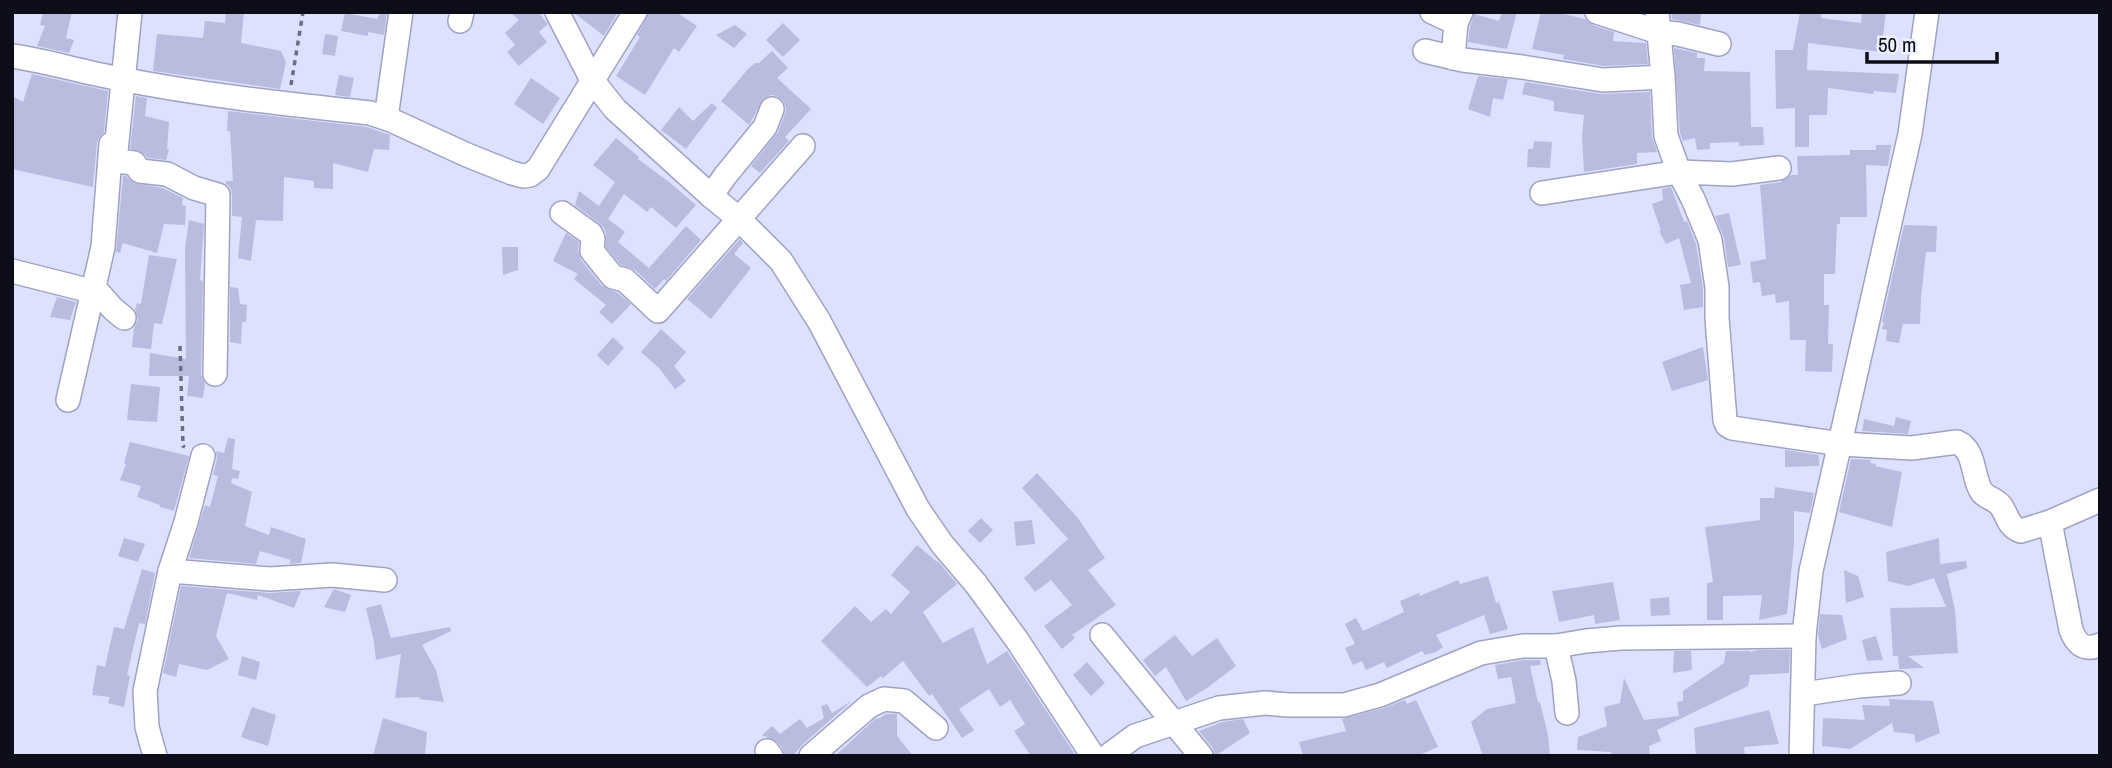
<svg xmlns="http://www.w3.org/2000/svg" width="2112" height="768" viewBox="0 0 2112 768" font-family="'Archivo Narrow',sans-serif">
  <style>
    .building { fill: #b9bcdf }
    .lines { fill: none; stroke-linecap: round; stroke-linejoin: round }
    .minor-casing { stroke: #9fa2c4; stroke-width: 26 }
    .path { stroke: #6b6d80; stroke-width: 3.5; stroke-dasharray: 5 5; stroke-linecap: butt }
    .minor { stroke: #fff; stroke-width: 23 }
  </style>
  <rect width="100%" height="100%" fill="#dde1fd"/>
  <g class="building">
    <path d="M43 12H72L66 38 74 40 69 53 37 46 45 26 40 25Z"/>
    <path d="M226 12H244L241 43 281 51 286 62 280 89 153 71 157 34 203 38 205 21 225 23Z"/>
    <path d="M381 12H387L384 35 368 32V36L341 31 345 13 377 19Z"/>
    <path d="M510 12H538L548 24 539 32 547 42 519 66 507 52 515 45 505 33 519 20Z"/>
    <path d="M573 12H618L604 36Z"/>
    <path d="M649 12H676L697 26 679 52 674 48 645 95 616 76 640 37 637 35Z"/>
    <path d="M1502 12H1517L1507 49 1468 42 1470 27 1474 14 1499 21Z"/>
    <path d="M1541 12H1555L1585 19 1593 25 1614 32 1613 41 1646 43 1648 64 1604 66 1563 59 1564 55 1532 49Z"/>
    <path d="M1671 12H1701L1700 25 1672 19Z"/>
    <path d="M1800 12H1822L1821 18 1861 23 1862 12H1886L1881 52 1808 43 1807 70 1899 74 1896 93 1874 91 1873 94 1828 88 1827 115H1809V147H1795V108L1776 109 1775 50H1793Z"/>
    <path d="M783 23 800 40 783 57 766 40Z"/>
    <path d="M735 25 747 34 734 48 716 35Z"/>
    <path d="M325 34 338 36 335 56 322 54Z"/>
    <path d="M1674 48 1697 53V58H1705L1704 71 1750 72 1751 127H1763L1764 145 1739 146V142L1710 143V149L1697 150 1695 138 1683 141 1680 133Z"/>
    <path d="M772 51 788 68 777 78 811 109 785 137 789 141 760 173 751 166 778 132 785 113 786 108 783 101 776 96 771 95 764 98 749 125 721 101 748 69 755 63H759Z"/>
    <path d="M32 74 108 91 104 132 99 137 97 143 93 187 12 169V96L23 102Z"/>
    <path d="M339 75 354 78 350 97 335 95Z"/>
    <path d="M1478 76 1508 79 1503 100 1493 98 1490 117 1468 109Z"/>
    <path d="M531 78 560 98 543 124 514 104Z"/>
    <path d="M1525 82 1601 94 1650 92 1652 137 1657 152 1637 153V164L1584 172 1582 136 1584 115 1554 111V101L1522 94Z"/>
    <path d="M136 96 147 98 145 116 169 122 167 149H169L166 160 148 158 140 151 130 149Z"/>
    <path d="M712 103 717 108 686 149 661 130 679 107 693 121Z"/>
    <path d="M228 111 367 127 390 135 389 150 374 149 368 172 333 163V189L314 188V181L284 177 283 221 256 220 251 261 238 258 242 217 232 216V194L230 187 226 184V181H233L230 131H227Z"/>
    <path d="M616 138 639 157 638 159 669 182 696 205 676 228 651 207 647 212 624 194 608 219 625 232 618 242 649 268 686 226 701 240 666 281 664 279 655 289 635 270 621 265 606 247V234L604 228 599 223 575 205 579 191 599 206 615 182 593 165Z"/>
    <path d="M1534 141 1552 142 1550 168 1527 167 1528 149H1533Z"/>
    <path d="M1876 145H1891L1888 166 1866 165 1867 217H1840V224H1837L1835 274H1824V305H1829L1828 344H1833L1832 372 1805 371 1806 340H1790L1789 301 1776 303 1775 294 1762 296 1760 282 1753 283 1750 262 1766 259 1760 185 1781 182 1791 175H1798L1797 156 1850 155V150H1876Z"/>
    <path d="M123 176H126L134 183 163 188 183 198 182 205 186 206 185 225 164 224 157 253 123 243 120 253 116 252Z"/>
    <path d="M1671 187 1684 222 1687 221 1696 244 1703 288V307L1684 310 1680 285 1691 283 1679 238 1666 244 1659 231H1661L1652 204 1663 200 1662 189Z"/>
    <path d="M1729 213 1741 265 1728 267 1724 238 1715 216Z"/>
    <path d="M189 220 204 224 200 280 203 281 201 374 205 384 203 398 187 396 189 376H149L150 353 186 359 185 248Z"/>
    <path d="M1904 225 1937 226 1936 252H1926L1921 298 1920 324H1903L1899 343 1886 341 1887 330 1882 329 1884 323 1882 322Z"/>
    <path d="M566 233 579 242 578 251 581 260 602 286 618 293 631 304 612 324 599 312 606 305 574 279 578 274 553 261Z"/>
    <path d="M740 239 743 243 734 254 751 268 711 319 687 299Z"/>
    <path d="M502 247H518V270L503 275Z"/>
    <path d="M149 255 177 259 162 324 154 323 151 349 132 347 134 328 138 320 135 310 137 303 141 304Z"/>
    <path d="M230 287 238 288 240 304 247 305 246 322H242L241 344 230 342Z"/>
    <path d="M57 297 76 302 70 320 50 317Z"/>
    <path d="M661 329 686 352 674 366 686 381 675 389 659 368 641 352Z"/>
    <path d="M613 337 624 348 608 366 597 355Z"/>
    <path d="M1703 347 1708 380 1672 391 1662 362Z"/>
    <path d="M131 384 160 387 157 422 127 420Z"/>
    <path d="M1896 417 1911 421 1908 434 1862 431 1864 419 1894 426Z"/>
    <path d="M228 438 235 439 232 469 240 471 238 479 232 478 231 483 252 492 245 526 269 535 271 527 306 539 301 563 289 564 291 560 260 551 256 564 189 558 205 505 210 507 218 476 213 475 217 459 216 451 224 453Z"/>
    <path d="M130 442 189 456 174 511 160 507V505L137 497 141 486 120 480 126 464 124 463Z"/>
    <path d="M1785 450 1819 455V466L1785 467Z"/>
    <path d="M1851 459 1871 460 1870 463 1876 464 1875 466 1902 472 1892 527 1839 512Z"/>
    <path d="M1037 473 1077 517 1105 558 1088 570 1116 605 1072 635 1075 638 1062 649 1044 626 1072 605 1051 580 1035 592 1024 578 1068 539 1022 488Z"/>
    <path d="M1775 487 1814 493 1810 513 1794 511V544L1787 614 1759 620 1762 595 1723 596V620H1707V583L1713 582 1705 527 1760 520V498H1774Z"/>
    <path d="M981 518 993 530 980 543 968 531Z"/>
    <path d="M1032 520 1035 544 1016 546 1014 522Z"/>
    <path d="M124 538 145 544 138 562 118 556Z"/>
    <path d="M1939 538 1940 564 1966 561 1967 568 1947 574 1955 610 1958 653 1908 656 1924 668 1899 669 1898 656H1893L1890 608 1946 607 1934 578 1908 586 1888 581 1886 552Z"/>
    <path d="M917 545 937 562 938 561 957 584 923 612 943 643 973 627 987 664 1007 651 1076 756H1031L1014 731 1025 724 1010 700 1000 707 989 689 959 709 974 730 962 738 932 694 929 696 903 661 883 678 881 676 867 687 821 641 855 606 871 622 886 609 891 614 910 592 891 575Z"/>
    <path d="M142 569 155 573 145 624 139 623 127 675 130 676 124 707 108 703 110 697 92 695 97 665 105 667 114 627 124 629Z"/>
    <path d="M1844 570 1858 576 1864 597 1846 603Z"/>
    <path d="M1488 576 1496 603 1499 602 1508 629 1490 634 1484 615 1436 635 1443 647 1436 652 1425 655 1422 651 1387 668 1384 662 1366 670 1362 661 1353 665 1345 648 1355 644 1345 624 1356 618 1363 631 1404 612 1400 601 1419 593 1420 596 1458 580 1460 584Z"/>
    <path d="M1613 582 1620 620 1595 624 1594 615 1559 622 1552 591Z"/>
    <path d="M181 586 269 593 301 591 294 608 258 595 257 600 227 593 216 636 229 659 207 670 179 664 176 677 163 673Z"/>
    <path d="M334 589 351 595 345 612 324 607Z"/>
    <path d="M1669 597 1670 615 1651 616 1650 599Z"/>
    <path d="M381 604 391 638 450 627 451 631 422 645 436 670 444 702 419 699 420 697 395 698 401 654 376 660 374 642 366 608Z"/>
    <path d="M1820 614 1842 615 1847 639 1822 649 1818 636Z"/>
    <path d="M1175 635 1192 656 1217 638 1236 666 1207 688 1186 701 1166 667 1155 676 1143 660Z"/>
    <path d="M1876 636 1883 660 1867 661 1862 640Z"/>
    <path d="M1759 650H1790L1789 673 1750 675 1748 686 1657 730 1661 741 1649 746 1650 755 1612 756 1611 752 1577 750 1578 737 1607 726 1604 707 1620 703 1624 678 1644 720 1679 716 1677 702 1683 701V691L1724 663 1726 651H1750V652Z"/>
    <path d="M1674 651H1691L1692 670 1673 673Z"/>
    <path d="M242 656 260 662 256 680 238 675Z"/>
    <path d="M1524 660H1540L1541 665 1530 666 1538 702H1540L1548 735 1550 756H1483L1471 722 1487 709 1516 703 1511 677 1498 679 1495 665Z"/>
    <path d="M1087 662 1105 683 1091 696 1073 675Z"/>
    <path d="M1889 699 1933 701 1940 733 1916 743 1914 734 1894 732 1892 723 1850 749 1822 746 1823 718 1865 720 1862 705 1890 706Z"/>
    <path d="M1405 700 1407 704 1416 700 1438 747 1417 756H1303L1299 742 1346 731 1342 719 1384 708Z"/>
    <path d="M852 701 802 745 793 756H785L782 748 777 742 762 735 772 726 780 734 800 719 807 728 824 718 821 706 827 704 832 713Z"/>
    <path d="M252 707 276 715 268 746 241 737Z"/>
    <path d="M1769 710 1779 744 1744 747 1745 756H1696L1694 728Z"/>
    <path d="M886 714H897V736L913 756H835L876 718 878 719Z"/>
    <path d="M383 718 427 732 425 756H373Z"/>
    <path d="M1243 719 1250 733 1215 756 1212 747 1199 731 1222 722Z"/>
  </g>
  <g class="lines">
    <defs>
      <g id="minor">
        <path d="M130 12 115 161 134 163 140 171 167 174 194 188 218 195 215 374"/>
        <path d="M557 12 592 80 615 109 711 196 738 218 781 261 819 321 918 509 942 544 976 584 1017 640 1093 756"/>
        <path d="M1432 12 1456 23"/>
        <path d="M1597 12 1658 32 1678 34 1719 44"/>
        <path d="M1657 12 1663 77"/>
        <path d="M460 21 462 12"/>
        <path d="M1425 51 1463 60 1522 67 1603 80 1663 77 1666 136 1679 172 1693 199 1710 240 1717 287V318L1725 420 1727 425 1732 428 1841 444 1912 448 1957 442C1975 450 1972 473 1980 489 1984 498 1995 498 2001 506 2008 516 2008 527 2021 531L2050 522 2100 500"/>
        <path d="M12 56C48 61 81 72 116 78 200 95 285 104 370 113L391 120 467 155 512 173 523 176 530 175 538 169 635 12"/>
        <path d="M1453 58 1456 23 1461 12"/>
        <path d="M386 118 401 12"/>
        <path d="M1542 193 1679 172 1732 174 1779 168"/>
        <path d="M711 196 725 176 765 127 772 109"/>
        <path d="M562 213 591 234 593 239 592 251 613 277 625 280 658 311 803 146"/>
        <path d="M12 271 99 293 113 309 124 318"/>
        <path d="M68 400 103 247 111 144"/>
        <path d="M2050 522 2071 630C2077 645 2084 651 2100 645"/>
        <path d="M170 571 270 579 332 575 385 580"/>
        <path d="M1102 635 1201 756"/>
        <path d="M1556 646 1564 681 1567 713"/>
        <path d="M1804 694 1858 686 1899 683"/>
        <path d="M767 751 771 756"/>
        <path d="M155 756 147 727 145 691 170 571 186 522 203 456"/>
        <path d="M811 756 869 706 884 699 904 701 936 728"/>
        <path d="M1108 756 1135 736 1219 708 1265 703 1289 705H1344L1380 695 1481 653 1523 646H1556L1586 641 1621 638 1804 636"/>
        <path d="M1801 756 1804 636 1811 571 1910 134 1927 12"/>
      </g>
    </defs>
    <use href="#minor" class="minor-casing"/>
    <g class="path">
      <path d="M291 85 303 12"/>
      <path d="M180 346 183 446 185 447"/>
    </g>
    <use href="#minor" class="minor"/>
  </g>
  <rect width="2112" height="768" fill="none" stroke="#0c0d18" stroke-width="28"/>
  <path d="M1867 52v10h130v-10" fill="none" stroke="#0c0d18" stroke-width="3.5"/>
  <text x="1878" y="52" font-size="21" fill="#0c0d18" stroke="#edeffe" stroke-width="5" paint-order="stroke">50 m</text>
</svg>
